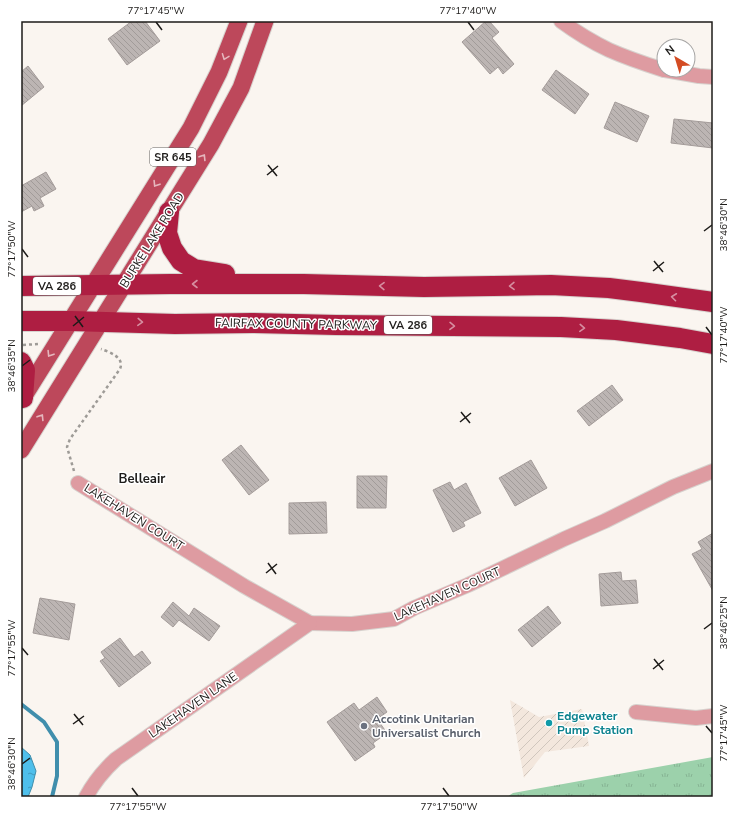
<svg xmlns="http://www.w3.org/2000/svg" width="734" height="818" viewBox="0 0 734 818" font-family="'Nunito Sans',sans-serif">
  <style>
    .industrial { fill: url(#industrial-furrows) }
    .park { fill: url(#park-tufts) }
    .water { fill: url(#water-ripples); stroke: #408eac }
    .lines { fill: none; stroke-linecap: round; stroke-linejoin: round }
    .stream { stroke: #408eac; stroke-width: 4 }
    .building { fill: url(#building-back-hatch); stroke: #a49c9a }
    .minor-casing { stroke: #d7d2ce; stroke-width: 16 }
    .major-casing { stroke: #d7d2ce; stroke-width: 19 }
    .highway-casing { stroke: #d7d2ce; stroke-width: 22 }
    .path { stroke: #9e9b97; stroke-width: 2.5; stroke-dasharray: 3 3; stroke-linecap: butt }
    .minor { stroke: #de9ba1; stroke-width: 14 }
    .major { stroke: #bd485b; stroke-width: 17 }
    .highway { stroke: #ae1e42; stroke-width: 20 }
    .oneway { stroke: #e5b6bd }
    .oneway2 { stroke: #d68ea0 }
    .ticks { fill: none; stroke: #1d1b19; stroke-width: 1.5 }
    .culture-dot { fill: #0f9aa8; stroke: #fff; stroke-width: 1.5 }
    .worship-dot { fill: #6b7280; stroke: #fff; stroke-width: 1.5 }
    .labels { text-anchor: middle; stroke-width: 3; stroke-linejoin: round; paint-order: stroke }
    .shield { fill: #fff; stroke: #615f5e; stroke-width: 1 }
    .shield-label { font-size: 11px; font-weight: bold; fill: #1d1b19 }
    .street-label { font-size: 12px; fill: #1d1b19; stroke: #fff }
    .culture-label { font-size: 12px; font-weight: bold; fill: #0d838f; stroke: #fff; text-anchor: start }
    .worship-label { font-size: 12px; font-weight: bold; fill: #5b616d; stroke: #fff; text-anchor: start }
    .neighbourhood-label { font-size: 13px; font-weight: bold; fill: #1d1b19; stroke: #fff }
    .neatline { fill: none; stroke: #1d1b19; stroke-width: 1.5 }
    .ticks-label { font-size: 10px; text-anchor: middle; fill: #1d1b19 }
  </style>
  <defs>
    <pattern id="industrial-furrows" width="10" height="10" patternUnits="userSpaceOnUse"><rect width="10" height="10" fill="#f3e7dd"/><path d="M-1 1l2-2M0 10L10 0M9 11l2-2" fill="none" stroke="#d0c6bd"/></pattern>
    <pattern id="park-tufts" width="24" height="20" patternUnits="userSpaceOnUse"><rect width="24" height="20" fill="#9cd1ab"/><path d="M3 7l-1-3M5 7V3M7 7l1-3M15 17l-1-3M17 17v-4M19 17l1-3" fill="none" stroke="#86b393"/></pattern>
    <pattern id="water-ripples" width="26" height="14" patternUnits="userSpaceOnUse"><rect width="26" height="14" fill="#4fbfeb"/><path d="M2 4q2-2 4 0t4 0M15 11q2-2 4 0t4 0" fill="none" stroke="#419abe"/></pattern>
    <pattern id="building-back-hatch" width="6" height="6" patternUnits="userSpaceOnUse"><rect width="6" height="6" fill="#bcb5b3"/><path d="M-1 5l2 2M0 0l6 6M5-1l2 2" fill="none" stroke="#a19b99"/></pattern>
  </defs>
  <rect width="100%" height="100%" fill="#faf5f0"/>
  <path class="industrial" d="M510 700 539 717 582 709 589 746 545 752 524 778Z"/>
  <path class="park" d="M713 757V797H507L513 793Z"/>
  <path class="water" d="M21 747 30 755 36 771 32 787 28 797H21Z"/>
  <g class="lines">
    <path class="stream" d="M21 704 44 722 57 742V776L52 797"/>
  </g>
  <g class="building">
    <path d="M132 21H145L160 41 127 65 108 39Z"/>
    <path d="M486 21H489L499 32 492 38 514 64 503 74 498 67 490 74 462 42Z"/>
    <path d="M28 66 44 87 21 106V72Z"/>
    <path d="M556 70 589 94 575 114 542 90Z"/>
    <path d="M615 102 649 116 637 142 604 128Z"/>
    <path d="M674 119 713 123V148L671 143Z"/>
    <path d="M46 172 56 189 40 198 44 206 34 211 32 206 21 212V186Z"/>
    <path d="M612 385 623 400 589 426 577 411Z"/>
    <path d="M241 445 269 480 249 495 222 460Z"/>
    <path d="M531 460 547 488 515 506 499 478Z"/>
    <path d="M357 476H387L386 508H357Z"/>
    <path d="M450 482 454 490 466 483 481 513 463 522 465 526 453 532 433 490Z"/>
    <path d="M326 502 327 533 289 534V503Z"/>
    <path d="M713 533V591L692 554 702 549 698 542Z"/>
    <path d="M621 572 622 581 636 580 638 603 601 606 599 574Z"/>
    <path d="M40 598 75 604 69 640 33 633Z"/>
    <path d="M173 602 189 616 194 608 220 626 209 641 179 620 173 627 161 617Z"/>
    <path d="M548 606 561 623 532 647 518 630Z"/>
    <path d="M120 638 134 657 142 651 151 663 119 687 100 661 105 658 101 652Z"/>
    <path d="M377 697 387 712 377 719 387 733 373 743 375 747 355 761 327 722 354 703 359 710Z"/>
  </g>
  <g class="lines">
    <defs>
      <g id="minor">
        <path d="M561 21C576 32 592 42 609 50 627 58 645 64 664 70"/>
        <path d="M665 70 699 76 713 77"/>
        <path d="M78 483 244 586 310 623 352 624 394 619 414 608 468 585 564 539 605 521 673 487 713 471"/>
        <path d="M636 712 696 718 713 716"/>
        <path d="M86 797C94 782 104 770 116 759L310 623"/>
      </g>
      <g id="major">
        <path d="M22 399 191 128 219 72 239 21"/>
        <path d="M21 450 211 144 241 88 265 21"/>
      </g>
      <g id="highway">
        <path d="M169 212 167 233 172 248 181 261 194 269 225 274"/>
        <path d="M21 286 170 284H304L424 287 551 285 609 288 641 292 713 302"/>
        <path d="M21 321H71L175 324 252 323 336 325 561 327 616 330 680 338 713 344"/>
        <path d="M21 362 25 370 23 398"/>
      </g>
    </defs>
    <use href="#minor" class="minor-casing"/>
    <use href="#major" class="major-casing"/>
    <use href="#highway" class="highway-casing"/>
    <g class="path">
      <path d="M23 345 38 344"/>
      <path d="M74 471 67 447 70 439 120 369C125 357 109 352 101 349"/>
    </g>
    <use href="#minor" class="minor"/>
    <use href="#major" class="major"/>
    <use href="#highway" class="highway"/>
  </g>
  <defs><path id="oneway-chevron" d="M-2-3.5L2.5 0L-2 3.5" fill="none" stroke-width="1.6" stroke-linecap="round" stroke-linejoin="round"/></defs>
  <g class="oneway">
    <use href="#oneway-chevron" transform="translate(225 57) rotate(111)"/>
    <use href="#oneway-chevron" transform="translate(203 157) rotate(-58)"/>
    <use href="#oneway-chevron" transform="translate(156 184) rotate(122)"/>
    <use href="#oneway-chevron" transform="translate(50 354) rotate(122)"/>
    <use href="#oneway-chevron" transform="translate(41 417) rotate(-58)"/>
  </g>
  <g class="oneway2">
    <use href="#oneway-chevron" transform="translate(195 284) rotate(-180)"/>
    <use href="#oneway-chevron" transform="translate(382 286) rotate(-179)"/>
    <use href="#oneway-chevron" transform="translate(512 286) rotate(179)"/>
    <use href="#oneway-chevron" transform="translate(674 297) rotate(-173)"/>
    <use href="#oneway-chevron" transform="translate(140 322) rotate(3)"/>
    <use href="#oneway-chevron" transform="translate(452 326) rotate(1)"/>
    <use href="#oneway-chevron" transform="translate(582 328) rotate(3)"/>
  </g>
  <path class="ticks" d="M156 22 162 30M468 22 474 30M268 165 277 176M267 175 278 166M704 231 712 225M22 249 28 257M654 261 663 272M653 271 664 262M75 316 83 327M73 326 84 317M706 327 712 335M22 366 30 360M461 412 470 423M460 422 471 413M268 563 276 574M266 573 277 564M704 629 712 623M22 648 28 655M654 659 663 670M653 669 664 660M74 714 83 725M73 724 84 716M706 726 712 733M22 764 30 758M132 788 138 796M443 788 449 796"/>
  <circle class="culture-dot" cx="549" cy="723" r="4"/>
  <circle class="worship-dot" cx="364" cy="726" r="4"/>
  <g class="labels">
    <g class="shield">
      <rect x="150" y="148" width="46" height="18" rx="3"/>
      <rect x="33" y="277" width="48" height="18" rx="3"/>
      <rect x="384" y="316" width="48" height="18" rx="3"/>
    </g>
    <g class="shield-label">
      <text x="173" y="161">SR 645</text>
      <text x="57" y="290">VA 286</text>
      <text x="408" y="329">VA 286</text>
    </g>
    <g class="street-label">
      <text transform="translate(152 240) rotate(-58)" y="4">BURKE LAKE ROAD</text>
      <text transform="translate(296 324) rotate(1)" y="4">FAIRFAX COUNTY PARKWAY</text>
      <text transform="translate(134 517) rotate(32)" y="4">LAKEHAVEN COURT</text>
      <text transform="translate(447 594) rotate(-24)" y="4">LAKEHAVEN COURT</text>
      <text transform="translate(193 705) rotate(-35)" y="4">LAKEHAVEN LANE</text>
    </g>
    <g class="culture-label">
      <text x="557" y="720">Edgewater<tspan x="557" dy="14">Pump Station</tspan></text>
    </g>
    <g class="worship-label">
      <text x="372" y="723">Accotink Unitarian<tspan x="372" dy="14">Universalist Church</tspan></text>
    </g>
    <g class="neighbourhood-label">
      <text x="142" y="483">Belleair</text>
    </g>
  </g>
  <rect width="734" height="818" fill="none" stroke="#ffffff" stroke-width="44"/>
  <g transform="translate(676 58) rotate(322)"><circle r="19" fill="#ffffff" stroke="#a5a4a3"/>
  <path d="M0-3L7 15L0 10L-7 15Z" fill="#d44c23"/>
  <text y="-6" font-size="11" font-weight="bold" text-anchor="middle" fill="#1d1b19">N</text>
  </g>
  <rect x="22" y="22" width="690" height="774" class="neatline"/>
  <g class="ticks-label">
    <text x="156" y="14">77°17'45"W</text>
    <text x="468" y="14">77°17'40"W</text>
    <text transform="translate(723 225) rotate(-90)" y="4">38°46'30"N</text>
    <text transform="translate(11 249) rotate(-90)" y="4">77°17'50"W</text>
    <text transform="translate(723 335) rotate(-90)" y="4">77°17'40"W</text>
    <text transform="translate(11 366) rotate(-90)" y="4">38°46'35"N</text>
    <text transform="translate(723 623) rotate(-90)" y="4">38°46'25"N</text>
    <text transform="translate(11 648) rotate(-90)" y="4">77°17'55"W</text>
    <text transform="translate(723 733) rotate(-90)" y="4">77°17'45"W</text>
    <text transform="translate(11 764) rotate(-90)" y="4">38°46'30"N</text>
    <text x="138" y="810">77°17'55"W</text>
    <text x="449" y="810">77°17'50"W</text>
  </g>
</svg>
